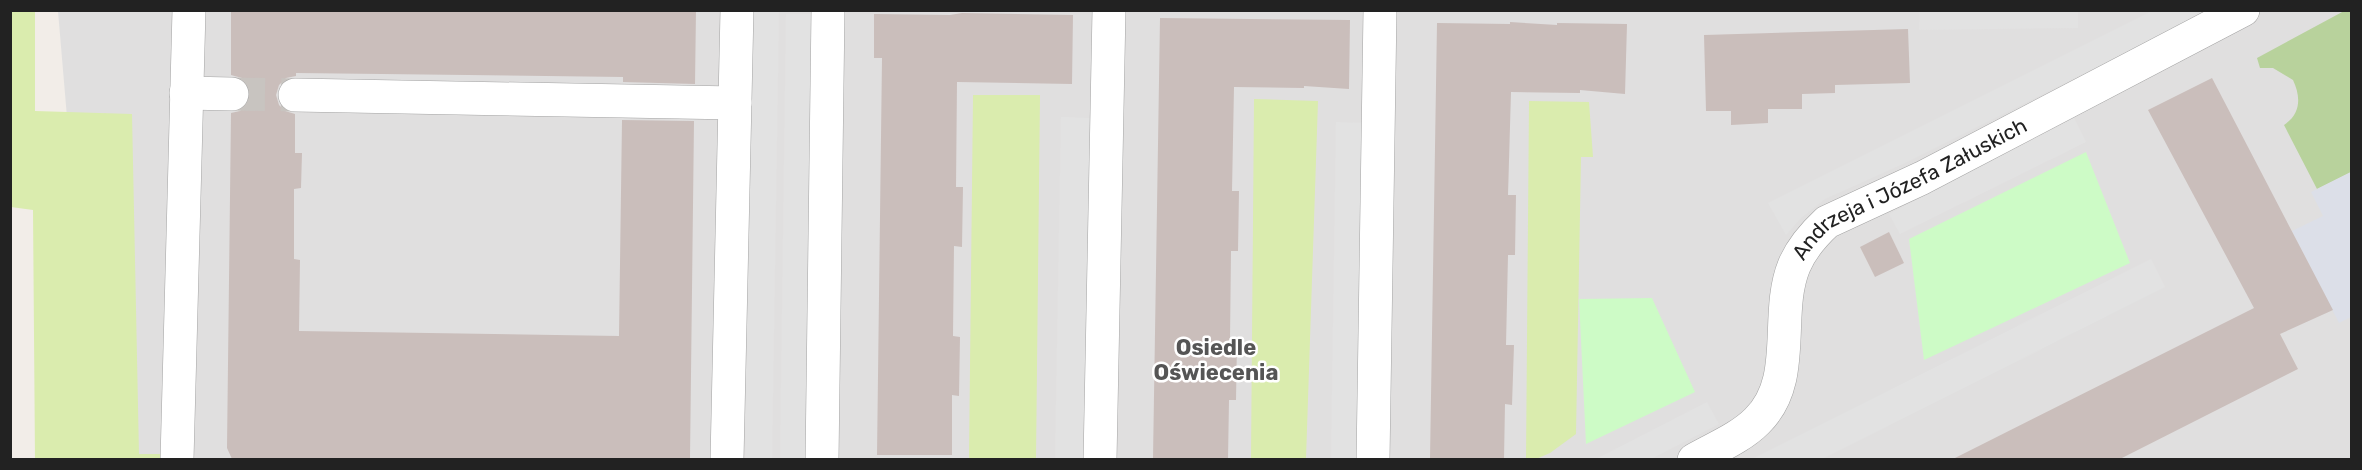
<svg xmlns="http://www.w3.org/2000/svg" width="2362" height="470" viewBox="0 0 2362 470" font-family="Rubik,sans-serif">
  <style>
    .residential { fill: #e0dfdf }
    .grass { fill: #daecae }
    .forest { fill: #b8d29c }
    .park { fill: #cdfbc6 }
    .parking { fill: #e2e2e2 }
    .plaza { fill: #dcdfe8 }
    .building { fill: #cabebb }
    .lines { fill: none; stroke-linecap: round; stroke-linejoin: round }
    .minor-tunnel { stroke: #c8c4c0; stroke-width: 33; stroke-dasharray: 33 16; stroke-linecap: butt }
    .minor-casing { stroke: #a3a3a3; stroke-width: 34 }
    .minor { stroke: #fff; stroke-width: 33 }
    .labels { text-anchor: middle; stroke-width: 5; stroke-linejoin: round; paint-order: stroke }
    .street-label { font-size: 21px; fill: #222; stroke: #fff }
    .neighbourhood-label { font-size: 22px; font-weight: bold; fill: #555; stroke: #fff }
  </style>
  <rect width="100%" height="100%" fill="#f2ede8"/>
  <path class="residential" d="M58 11H2351V459H96Z"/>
  <g class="grass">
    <path d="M10 11H35V111L132 114 139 454H164L163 459H35L33 210 11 207Z"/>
    <path d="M973 95H1040L1036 459 969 458Z"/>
    <path d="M1254 99 1318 101 1306 459H1251Z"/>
    <path d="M1529 101 1589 102 1593 157H1581L1576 434 1550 453 1536 459H1526Z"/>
  </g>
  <path class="forest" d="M2344 11H2351V172L2317 189 2284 125C2301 114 2301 97 2293 80L2273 68H2260L2257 58Z"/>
  <g class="park">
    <path d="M2086 152 2130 263 1924 360 1909 239Z"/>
    <path d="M1652 298 1695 392 1586 444 1579 299Z"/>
  </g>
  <g class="parking">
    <path d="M750 11H779L772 459 745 460Z"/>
    <path d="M1920 11H2078V28L1919 30Z"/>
    <path d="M2152 11H2209L1903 164 1825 199 1801 218 1786 235 1768 203Z"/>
    <path d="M786 14H813L807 459 780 460Z"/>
    <path d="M1061 117 1092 118 1083 459 1055 460Z"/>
    <path d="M2074 118 2086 142 1900 234 1889 214Z"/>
    <path d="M1336 122 1365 123 1359 459 1331 460Z"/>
    <path d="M2151 259 2165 287 1822 459H1752Z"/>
    <path d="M1707 402 1719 424 1651 459H1596Z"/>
  </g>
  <path class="plaza" d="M2351 172V317L2339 323 2292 231 2323 216 2311 192Z"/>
  <g class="building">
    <path d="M231 10H696L695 84 623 82V77L296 73V76L286 78 279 85 276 95 279 105 285 111 295 114V153H302L301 188 294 189V259L300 260 299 331 619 336 622 120 694 121 690 459H232L227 448 231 113 240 111 248 104 251 94 249 86 242 78 231 75Z"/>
    <path d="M962 13 1073 15 1072 84 957 82 956 187H963L962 247 954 246 953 336 960 337 959 396 952 395V455H877L882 58H874V14L950 15Z"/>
    <path d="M1160 18 1350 20 1349 89 1304 86V88L1234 87 1232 191H1239L1238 251H1231L1230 340 1237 341 1236 400H1229L1228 459H1153Z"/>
    <path d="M1510 22 1557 25V23L1627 24 1625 94 1580 90V93L1511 92 1508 195H1516L1515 255H1508L1506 345H1514L1512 405 1505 404 1504 459H1430L1437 23 1510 24Z"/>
    <path d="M1908 29 1910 83 1835 85V93L1802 94V109H1768V123L1731 125V111H1706L1704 35Z"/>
    <path d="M2212 78 2333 310 2280 334 2298 369 2120 459H1953L2254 308 2148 110Z"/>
    <path d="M1889 232 1904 263 1875 277 1860 247Z"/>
  </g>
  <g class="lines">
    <path class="minor-tunnel" d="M232 94 295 95"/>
    <defs>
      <g id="minor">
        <path d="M186 93 232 94"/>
        <path d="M295 95 735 103"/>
        <path d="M177 460 189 10"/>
        <path d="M727 460 737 10"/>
        <path d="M822 460 828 10"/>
        <path d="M1100 460 1109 10"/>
        <path d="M1373 460 1380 10"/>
        <path id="s1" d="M1694 460C1715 448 1740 438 1757 421 1799 380 1774 315 1794 266 1801 249 1813 235 1827 222L1922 178 2243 10"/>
      </g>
    </defs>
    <use href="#minor" class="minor-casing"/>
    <use href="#minor" class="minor"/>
  </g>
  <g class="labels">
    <g class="street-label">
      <text dy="7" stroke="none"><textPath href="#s1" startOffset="380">Andrzeja i Józefa Załuskich</textPath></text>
    </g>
    <g class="neighbourhood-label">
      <text x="1216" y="355">Osiedle<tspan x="1216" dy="25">Oświecenia</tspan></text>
    </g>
  </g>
  <rect width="2362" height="470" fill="none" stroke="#222222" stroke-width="24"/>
</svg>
